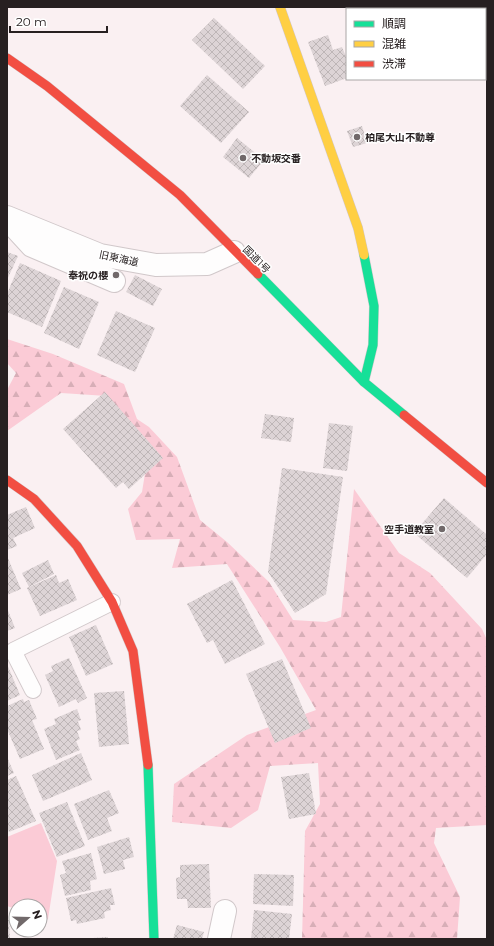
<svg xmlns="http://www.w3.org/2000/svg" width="494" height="946" viewBox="0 0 494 946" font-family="Montserrat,'Noto Sans JP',sans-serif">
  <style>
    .forest { fill: url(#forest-firs) }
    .park { fill: #fbcbd6 }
    .building { fill: url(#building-cross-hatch) }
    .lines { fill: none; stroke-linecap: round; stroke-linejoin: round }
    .lane-casing { stroke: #d1c8ca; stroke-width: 18 }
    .street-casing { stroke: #d1c8ca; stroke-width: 24 }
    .fast-casing { stroke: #d1c8ca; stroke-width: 10 }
    .slow-casing { stroke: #d1c8ca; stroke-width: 10 }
    .jam-casing { stroke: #d1c8ca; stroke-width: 10 }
    .lane { stroke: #fefdfd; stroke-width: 16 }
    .street { stroke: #fefdfd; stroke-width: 22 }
    .fast { stroke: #16e098; stroke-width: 9 }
    .slow { stroke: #ffcf43; stroke-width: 9 }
    .jam { stroke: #f24e42; stroke-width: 9 }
    .poi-dot { fill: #71696a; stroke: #fff; stroke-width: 1.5 }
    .labels { text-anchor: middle; stroke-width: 3; stroke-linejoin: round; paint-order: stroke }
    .poi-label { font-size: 10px; font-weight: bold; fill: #272021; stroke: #fff; text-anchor: start }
    .street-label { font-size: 10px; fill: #272021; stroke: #fff }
  </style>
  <defs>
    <pattern id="forest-firs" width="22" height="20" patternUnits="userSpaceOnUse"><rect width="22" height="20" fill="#fbcbd6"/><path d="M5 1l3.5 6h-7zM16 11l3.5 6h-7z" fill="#d7aeb7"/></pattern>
    <pattern id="building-cross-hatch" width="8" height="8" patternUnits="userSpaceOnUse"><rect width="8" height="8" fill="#ddd4d6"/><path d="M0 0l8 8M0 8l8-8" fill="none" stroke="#beb6b7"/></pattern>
  </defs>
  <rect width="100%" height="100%" fill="#faf0f2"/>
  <path class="forest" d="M7 339 53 354 124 384 137 419 149 427 177 457 200 520 227 542 269 582 293 620 326 622 341 617 354 489 399 553 430 573 482 629 487 640V825L436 828 434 843 460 897 457 939H302L305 831 320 804 318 763 270 766 258 810 231 828 172 822 174 784 247 735 316 710 280 647 227 564 172 568 180 539 136 540 128 509 142 492 149 449 107 396 61 393 7 431V390L16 373 7 363Z"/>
  <path class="park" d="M41 823 57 861 48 919 40 917V906H16V909L7 906V837Z"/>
  <g class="building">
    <path d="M214 18 265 66 243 89 192 40Z"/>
    <path d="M328 35 333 50 342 47 347 59V78L325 86 308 42Z"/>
    <path d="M207 75 249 112 221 143 180 106Z"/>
    <path d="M362 126 367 143 353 147 347 131Z"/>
    <path d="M237 138 264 160 249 178 223 157Z"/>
    <path d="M7 252 18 256 7 280Z"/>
    <path d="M20 263 61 281 42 327 7 312V294Z"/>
    <path d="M135 275 162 289 153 306 126 292Z"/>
    <path d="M64 287 99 302 79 349 44 333Z"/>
    <path d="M116 311 155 328 135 372 97 355Z"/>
    <path d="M105 392 163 458 129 489 123 482 116 488 63 429Z"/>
    <path d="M265 414 294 418 291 442 261 438Z"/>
    <path d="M329 423 353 426 347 471 323 468Z"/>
    <path d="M282 468 343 477 326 594 295 613 268 572Z"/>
    <path d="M444 498 487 535V554L467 578 414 533Z"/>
    <path d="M26 507 35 528 13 538 17 546 7 550V515Z"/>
    <path d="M7 556 21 589 7 595Z"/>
    <path d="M48 560 54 574 29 587 22 573Z"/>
    <path d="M56 575 59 583 68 579 77 600 40 616 27 588Z"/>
    <path d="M232 580 265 644 225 664 213 640 207 643 187 604Z"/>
    <path d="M7 608 15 628 7 631Z"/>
    <path d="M96 625 113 664 86 676 69 637Z"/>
    <path d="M69 658 87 698 78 703 76 699 59 707 45 675 53 671 51 666Z"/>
    <path d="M282 659 311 728 275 743 246 674Z"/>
    <path d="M7 664 20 695 7 701Z"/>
    <path d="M124 691 129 744 99 747 94 693Z"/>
    <path d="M23 699 24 702 29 700 37 719 32 720 44 749 20 759 7 729V706Z"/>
    <path d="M77 709 81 720 78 721 81 730 77 731 80 739 76 741 80 750 56 760 44 729 56 724 54 719Z"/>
    <path d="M81 753 92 780 43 801 32 775Z"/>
    <path d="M7 757 14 773 7 776Z"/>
    <path d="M309 773 316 814 289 819 281 777Z"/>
    <path d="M16 776 36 821 9 832 7 827V780Z"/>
    <path d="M109 790 119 813 107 818 112 831 88 840 74 804Z"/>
    <path d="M67 802 85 846 57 857 39 813Z"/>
    <path d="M129 837 134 857 123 860 125 869 104 874 97 847Z"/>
    <path d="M91 853 97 879 90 881 91 890 65 896 60 875 66 873 62 861Z"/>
    <path d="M209 864 211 908H188L187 899H177L176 878 180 877V865Z"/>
    <path d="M254 874 294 875 293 906 253 904Z"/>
    <path d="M111 888 115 905H110L111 910 104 912 105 918 77 924 76 920 71 921 66 898Z"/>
    <path d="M254 910 292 914 289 939H251Z"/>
    <path d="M7 920H9L10 939H7Z"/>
    <path d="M177 925 204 932 202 939H173Z"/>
    <path d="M108 937V939H93V938Z"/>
  </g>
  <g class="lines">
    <defs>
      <path id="lane" d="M33 690 13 651 112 602"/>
      <g id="street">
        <path d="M7 217 100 255 156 265 207 264 234 252"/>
        <path d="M8 220 32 246 114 281"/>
        <path d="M219 939 225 911"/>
      </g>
      <g id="fast">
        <path d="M364 255 374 306 373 345 364 382"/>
        <path d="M258 274 364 382 404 415"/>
        <path d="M148 765 154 939"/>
      </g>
      <path id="slow" d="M280 7 358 228 364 255"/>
      <g id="jam">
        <path d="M7 58 47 86 180 195 258 274"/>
        <path d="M404 415 487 483"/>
        <path d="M7 480 34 499 77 546 112 602 133 651 148 765"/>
      </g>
    </defs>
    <use href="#lane" class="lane-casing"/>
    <use href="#street" class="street-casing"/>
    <use href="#fast" class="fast-casing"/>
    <use href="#slow" class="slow-casing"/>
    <use href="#jam" class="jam-casing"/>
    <use href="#lane" class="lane"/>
    <use href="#street" class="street"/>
    <use href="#fast" class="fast"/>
    <use href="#slow" class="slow"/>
    <use href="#jam" class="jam"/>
  </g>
  <g class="poi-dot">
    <circle cx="357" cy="137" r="4"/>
    <circle cx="243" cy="158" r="4"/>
    <circle cx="116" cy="275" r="4"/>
    <circle cx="442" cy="529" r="4"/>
  </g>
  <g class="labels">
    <g class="poi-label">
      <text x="365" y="141">柏尾大山不動尊</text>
      <text x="251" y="162">不動坂交番</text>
      <text x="108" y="279" text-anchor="end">奉祝の櫻</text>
      <text x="434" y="533" text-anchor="end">空手道教室</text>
    </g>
    <g class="street-label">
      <text transform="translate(119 258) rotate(12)" y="4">旧東海道</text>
      <text transform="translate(257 259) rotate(45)" y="4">国道1号</text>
    </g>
  </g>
  <rect width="494" height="946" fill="none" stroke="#272021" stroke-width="16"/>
  <rect x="346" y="8" width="140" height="72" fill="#ffffff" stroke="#a9a6a6"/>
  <rect x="354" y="21" width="20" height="6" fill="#16e098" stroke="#a9a6a6"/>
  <text x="382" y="28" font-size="12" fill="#272021">順調</text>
  <rect x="354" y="41" width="20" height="6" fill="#ffcf43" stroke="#a9a6a6"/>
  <text x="382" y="48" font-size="12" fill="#272021">混雑</text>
  <rect x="354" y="61" width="20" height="6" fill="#f24e42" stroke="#a9a6a6"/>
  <text x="382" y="68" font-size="12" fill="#272021">渋滞</text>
  <g transform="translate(28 918) rotate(70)"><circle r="19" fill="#ffffff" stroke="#a9a6a6"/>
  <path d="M0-3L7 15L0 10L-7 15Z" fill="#71696a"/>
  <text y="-6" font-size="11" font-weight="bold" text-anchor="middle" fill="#272021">N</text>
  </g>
  <path d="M10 26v6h97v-6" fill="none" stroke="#272021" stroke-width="2"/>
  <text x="16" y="26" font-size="12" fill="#272021" stroke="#ffffff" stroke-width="3" paint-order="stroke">20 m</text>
</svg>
